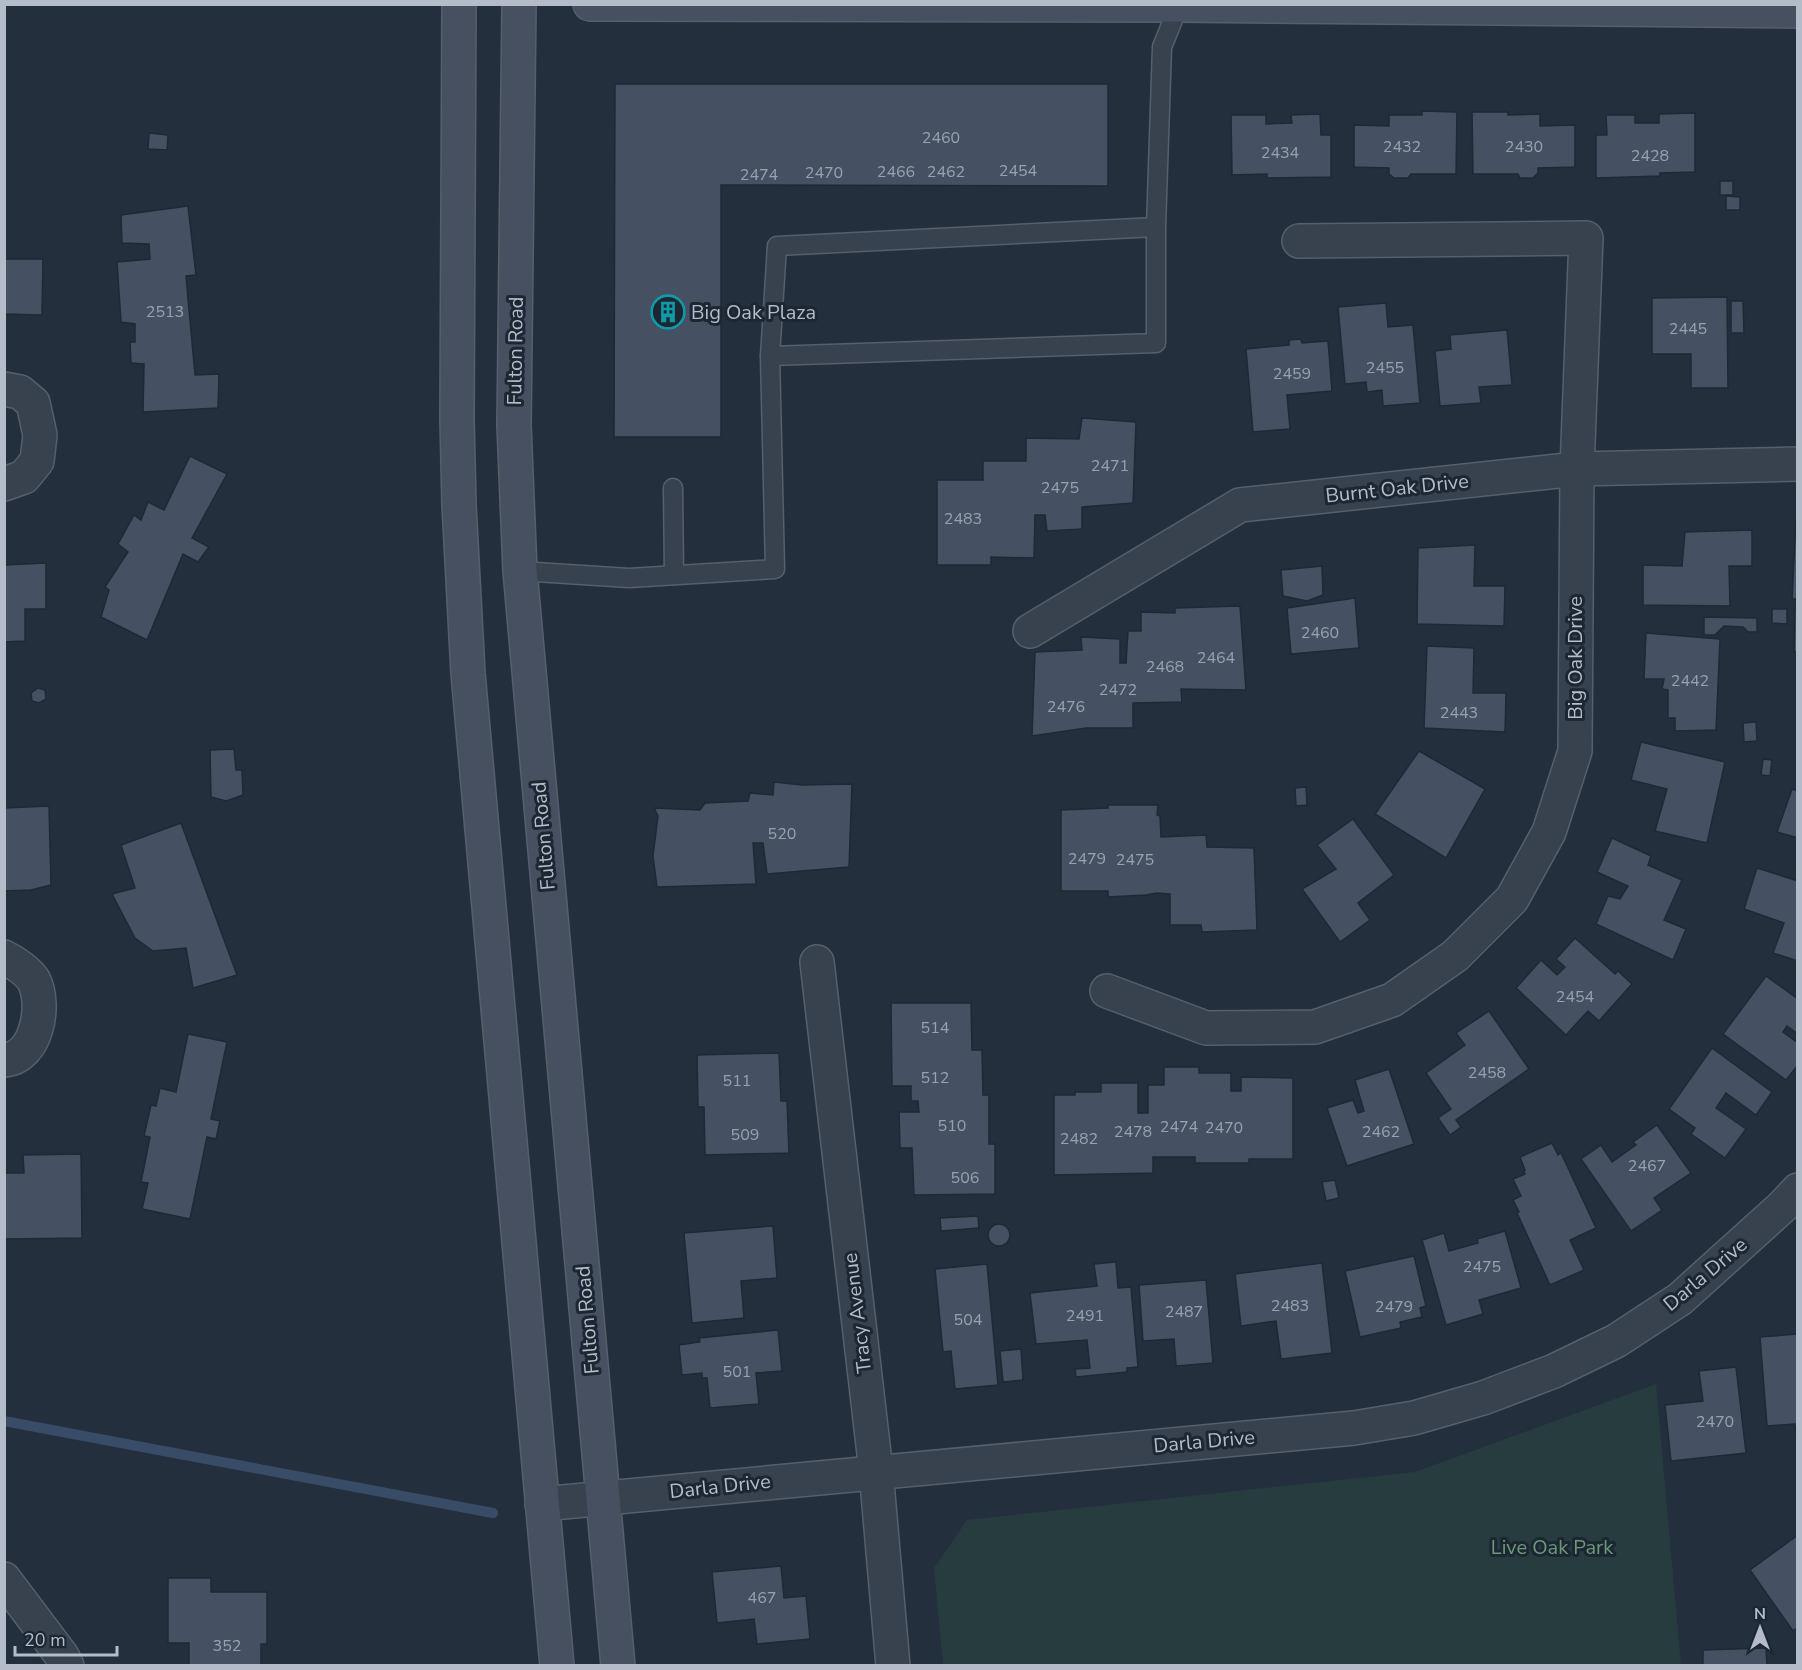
<svg xmlns="http://www.w3.org/2000/svg" width="1802" height="1670" viewBox="0 0 1802 1670" font-family="'Nunito Sans',sans-serif">
  <style>
    .green { fill: #263c3f }
    .lines { fill: none; stroke-linecap: round; stroke-linejoin: round }
    .stream { stroke: #394c67; stroke-width: 10 }
    .building { fill: #455162; stroke: #1f2835; stroke-width: 1.5 }
    .lane-casing { stroke: #565f6c; stroke-width: 21 }
    .street-casing { stroke: #565f6c; stroke-width: 36 }
    .secondary-casing { stroke: #565f6c; stroke-width: 36 }
    .lane { stroke: #38414e; stroke-width: 18 }
    .street { stroke: #38414e; stroke-width: 33 }
    .secondary { stroke: #465061; stroke-width: 33 }
    .labels { text-anchor: middle; stroke-width: 6; stroke-linejoin: round; paint-order: stroke }
    .number-label { font-size: 16px; fill: #98a1af }
    .poi-label { font-size: 20px; fill: #b4bcc9; stroke: #1d2633; text-anchor: start }
    .street-label { font-size: 20px; fill: #b4bcc9; stroke: #1d2633 }
    .park-label { font-size: 20px; fill: #6b9a76; stroke: #1d2633 }
  </style>
  <rect width="100%" height="100%" fill="#242f3e"/>
  <path class="green" d="M1656 1384 1681 1665H943L934 1568 967 1520 1415 1472Z"/>
  <g class="lines">
    <path class="stream" d="M4 1421 493 1513"/>
  </g>
  <g class="building">
    <path d="M615 84H1108V186L721 185V437H614Z"/>
    <path d="M1422 111 1457 112 1456 174H1411L1408 178H1394L1389 174V168L1354 167V125L1389 126V115H1422Z"/>
    <path d="M1472 112H1508V115L1540 114V126L1575 125V167L1538 168V173L1533 178H1520L1518 174H1473Z"/>
    <path d="M1695 113V172L1660 173V176L1596 178V135H1607L1606 115H1635V123H1659V114Z"/>
    <path d="M1320 114 1321 135H1331V177L1267 178V174L1232 175 1231 115H1266V124L1292 123 1291 115Z"/>
    <path d="M149 133 168 135 167 150 148 149Z"/>
    <rect x="1720" y="181" width="13" height="14"/>
    <path d="M1726 196 1740 197V210H1726Z"/>
    <path d="M188 206 196 275 186 276 195 375 219 374 218 408 143 412 144 364 131 363 130 342H135V324L121 322 117 262 150 259 149 244 122 243 121 215Z"/>
    <path d="M4 259H43L42 315 4 314Z"/>
    <path d="M1727 297 1728 388H1691V354H1652V298Z"/>
    <path d="M1731 301H1743L1744 333H1731Z"/>
    <path d="M1386 303 1388 327 1413 325 1420 403 1383 406 1382 390 1367 392 1366 382 1345 384 1338 307Z"/>
    <path d="M1507 330 1512 385 1479 387 1481 403 1440 406 1435 351 1451 349 1450 335Z"/>
    <path d="M1301 339 1302 343 1328 341 1332 391 1287 395 1290 429 1253 432 1246 349 1289 345V340Z"/>
    <path d="M1082 418 1136 422 1133 503 1082 507V529L1047 531 1045 515H1035L1034 558 991 557V565H937V480H983V461H1026V438L1079 439Z"/>
    <path d="M190 456 227 474 192 538 209 547 198 562 183 554 147 640 101 617 109 590 105 587 128 552 118 544 134 515 141 520 148 502 164 510Z"/>
    <path d="M1796 520H1798V599H1792Z"/>
    <path d="M1752 530V566H1729L1730 606 1643 605V565L1682 566 1685 532Z"/>
    <path d="M1475 545 1474 586H1505L1504 626 1417 624 1418 548Z"/>
    <path d="M46 563V609H25V641L4 642V565Z"/>
    <path d="M1322 566 1323 595 1307 601 1283 596 1281 570Z"/>
    <path d="M1355 598 1359 648 1291 654 1287 608Z"/>
    <path d="M1240 606 1246 690 1181 689 1182 702 1133 703V728H1086L1032 736 1035 652 1082 650 1081 637 1120 639V663H1126L1128 631H1141V612L1175 613V608Z"/>
    <path d="M1795 608H1798V652H1794Z"/>
    <path d="M1772 609H1787V624L1772 623Z"/>
    <path d="M1704 617 1757 618V632H1748L1743 627 1724 626 1715 635H1704Z"/>
    <path d="M1646 633 1720 639 1716 730 1675 731V718H1668V690L1662 689 1664 679H1644Z"/>
    <path d="M1427 646 1474 648 1473 693H1506L1505 732 1424 728Z"/>
    <path d="M38 688 45 690 46 699 39 703 32 701 31 693Z"/>
    <path d="M1756 722 1757 741 1744 742 1743 723Z"/>
    <path d="M1641 742 1725 762 1707 843 1655 831 1667 789 1631 780Z"/>
    <path d="M234 749 236 770H242L243 795 226 801 211 797 210 750Z"/>
    <path d="M1419 751 1485 789 1446 858 1375 814Z"/>
    <path d="M1763 759 1772 760 1770 776 1761 775Z"/>
    <path d="M774 782 802 785 852 784 849 867 767 874 763 843H753L756 884 657 887 653 856 658 816 654 808 700 810 705 803 748 801 750 793 773 795Z"/>
    <path d="M1306 787 1307 805 1296 806 1295 788Z"/>
    <path d="M1792 789 1798 791V838L1777 832Z"/>
    <path d="M1108 805H1158L1157 815 1160 816 1161 837 1206 835 1207 847 1254 848 1257 930 1202 932 1201 925H1170V894L1156 893 1146 895 1108 897V891H1061V810L1108 808Z"/>
    <path d="M49 806 51 885 31 890 4 891V808Z"/>
    <path d="M1353 819 1394 875 1358 903 1370 920 1340 942 1302 889 1336 869 1317 845Z"/>
    <path d="M181 823 237 975 193 988 186 948 153 951 135 938 112 894 135 888 121 845Z"/>
    <path d="M1612 838 1651 856 1648 865 1682 880 1664 920 1686 929 1673 960 1596 924 1608 896 1620 899 1628 886 1597 872Z"/>
    <path d="M1757 868 1798 881V961L1773 953 1784 923 1744 909Z"/>
    <path d="M1575 938 1615 974 1618 971 1632 984 1599 1021 1588 1011 1566 1035 1516 988 1541 960 1557 975 1565 967 1556 959Z"/>
    <path d="M1766 976 1798 999V1034L1787 1026 1783 1032 1798 1043V1065L1786 1080 1723 1034Z"/>
    <path d="M891 1003H971L972 1050H982L983 1095H989V1144H995V1194L914 1195 912 1148H900L899 1112H919L918 1101H911V1086H892Z"/>
    <path d="M1489 1011 1529 1069 1456 1120 1461 1127 1450 1135 1438 1118 1451 1109 1426 1073 1465 1045 1456 1033Z"/>
    <path d="M188 1034 227 1042 211 1119 220 1121 216 1139 207 1137 190 1219 142 1209 148 1183 141 1182 150 1137 144 1136 151 1105 156 1106 160 1088 176 1092Z"/>
    <path d="M1712 1048 1772 1092 1756 1115 1726 1093 1716 1108 1746 1129 1725 1158 1691 1134 1695 1128 1669 1109Z"/>
    <path d="M779 1053 781 1101H787L789 1153 705 1155 704 1107H698L697 1055Z"/>
    <path d="M1164 1067H1199V1073H1231V1091H1241V1077L1293 1078V1159H1249V1163H1195V1157H1153V1173L1054 1175V1095H1075V1092H1101V1083H1138V1113H1148V1085H1164Z"/>
    <path d="M1389 1069 1414 1144 1347 1166 1327 1108 1353 1100 1358 1113 1364 1111 1355 1080Z"/>
    <path d="M1657 1125 1691 1173 1654 1198 1662 1210 1631 1231 1581 1159 1601 1145 1612 1162 1636 1145 1633 1142Z"/>
    <path d="M1552 1143 1558 1155 1561 1153 1596 1228 1570 1240 1584 1270 1550 1285 1517 1213 1519 1212 1513 1200 1521 1196 1513 1179 1525 1174 1524 1171 1525 1170 1520 1157Z"/>
    <path d="M81 1154 82 1238 4 1239V1173H24L23 1155Z"/>
    <path d="M1335 1180 1339 1198 1326 1201 1322 1182Z"/>
    <path d="M978 1216 979 1228 941 1231 940 1218Z"/>
    <circle cx="999" cy="1235" r="11"/>
    <path d="M773 1226 777 1278 741 1281 744 1318 692 1323 684 1233Z"/>
    <path d="M1505 1231 1521 1288 1479 1300 1483 1314 1446 1325 1422 1240 1444 1233 1449 1251 1478 1243 1477 1239Z"/>
    <path d="M1414 1256 1426 1306 1420 1308 1422 1317 1400 1322 1401 1328 1360 1337 1345 1271Z"/>
    <path d="M1116 1262 1118 1288 1131 1287 1138 1367 1127 1368V1372L1076 1377 1075 1369 1090 1368 1087 1340 1036 1344 1030 1293 1097 1286 1094 1264Z"/>
    <path d="M1322 1263 1332 1353 1281 1359 1276 1321 1241 1326 1235 1274Z"/>
    <path d="M987 1264 998 1385 955 1389 951 1351 943 1352 935 1269Z"/>
    <path d="M1206 1280 1213 1363 1176 1366 1174 1339 1143 1341 1139 1285Z"/>
    <path d="M778 1330 782 1371 756 1373 759 1404 710 1408 707 1378H702V1373L682 1375 679 1345 700 1342 699 1338Z"/>
    <path d="M1798 1334V1444H1797L1795 1424 1767 1426 1760 1337Z"/>
    <path d="M1021 1349 1023 1380 1003 1382 1000 1351Z"/>
    <path d="M1736 1367 1746 1453 1671 1461 1665 1405 1703 1401 1699 1371Z"/>
    <path d="M1798 1535V1627L1793 1631 1750 1570Z"/>
    <path d="M781 1566 784 1598 806 1596 810 1639 757 1644 754 1619 717 1623 712 1572Z"/>
    <path d="M168 1578H211V1592H267V1644H261V1666H189V1643H168Z"/>
    <path d="M1766 1648 1767 1666H1703V1650Z"/>
  </g>
  <g class="lines">
    <defs>
      <g id="lane">
        <path d="M1156 227 777 246 770 356 1156 343V227L1162 47 1179 5"/>
        <path d="M673 488 674 575"/>
        <path d="M520 571 629 578 775 569 770 356"/>
      </g>
      <g id="street">
        <path d="M4 389 20 392 33 403 40 435 37 461 24 477 4 484"/>
        <path d="M1030 631 1240 505 1577 469 1798 464"/>
        <path d="M4 957C14 962 29 972 34 981 46 1005 37 1058 4 1060"/>
        <path d="M817 962 876 1471 893 1666"/>
        <path d="M1107 991 1206 1028 1315 1027 1392 1000 1455 956 1512 899 1549 832 1575 751 1577 469 1586 238 1299 241"/>
        <path d="M542 1504 1354 1428 1414 1418 1483 1398 1554 1371 1616 1341 1680 1299 1783 1206 1798 1190"/>
        <path d="M4 1579 62 1656 67 1666"/>
      </g>
      <g id="secondary">
        <path d="M459 4 457 419 459 505 468 673 557 1666"/>
        <path d="M519 4 514 425 520 571 618 1666"/>
        <path d="M590 4 1179 5 1798 11"/>
      </g>
    </defs>
    <use href="#lane" class="lane-casing"/>
    <use href="#street" class="street-casing"/>
    <use href="#secondary" class="secondary-casing"/>
    <use href="#lane" class="lane"/>
    <use href="#street" class="street"/>
    <use href="#secondary" class="secondary"/>
  </g>
  <defs>
    <symbol id="building-ring" viewBox="-11 -11 22 22"><circle r="9.5" fill="#1d2633" stroke="#0f9aa8" stroke-width="1.5"/><path d="M-4-6H4V6H1V3H-1V6H-4ZM-2.5-4.3h1.7v1.8h-1.7ZM.8-4.3h1.7v1.8H.8ZM-2.5-1h1.7V.8h-1.7ZM.8-1h1.7V.8H.8Z" fill="#0f9aa8"/></symbol>
  </defs>
  <g fill-rule="evenodd">
    <use href="#building-ring" x="649" y="293" width="38" height="38"/>
  </g>
  <g class="labels">
    <g class="number-label">
      <text x="941" y="143">2460</text>
      <text x="1402" y="152">2432</text>
      <text x="1524" y="152">2430</text>
      <text x="1280" y="158">2434</text>
      <text x="1650" y="161">2428</text>
      <text x="1018" y="176">2454</text>
      <text x="896" y="177">2466</text>
      <text x="946" y="177">2462</text>
      <text x="824" y="178">2470</text>
      <text x="759" y="180">2474</text>
      <text x="165" y="317">2513</text>
      <text x="1688" y="334">2445</text>
      <text x="1385" y="373">2455</text>
      <text x="1292" y="379">2459</text>
      <text x="1110" y="471">2471</text>
      <text x="1060" y="493">2475</text>
      <text x="963" y="524">2483</text>
      <text x="1320" y="638">2460</text>
      <text x="1216" y="663">2464</text>
      <text x="1165" y="672">2468</text>
      <text x="1690" y="686">2442</text>
      <text x="1118" y="695">2472</text>
      <text x="1066" y="712">2476</text>
      <text x="1459" y="718">2443</text>
      <text x="782" y="839">520</text>
      <text x="1087" y="864">2479</text>
      <text x="1135" y="865">2475</text>
      <text x="1575" y="1002">2454</text>
      <text x="935" y="1033">514</text>
      <text x="1487" y="1078">2458</text>
      <text x="935" y="1083">512</text>
      <text x="737" y="1086">511</text>
      <text x="952" y="1131">510</text>
      <text x="1179" y="1132">2474</text>
      <text x="1224" y="1133">2470</text>
      <text x="1133" y="1137">2478</text>
      <text x="1381" y="1137">2462</text>
      <text x="745" y="1140">509</text>
      <text x="1079" y="1144">2482</text>
      <text x="1647" y="1171">2467</text>
      <text x="965" y="1183">506</text>
      <text x="1482" y="1272">2475</text>
      <text x="1290" y="1311">2483</text>
      <text x="1394" y="1312">2479</text>
      <text x="1184" y="1317">2487</text>
      <text x="1085" y="1321">2491</text>
      <text x="968" y="1325">504</text>
      <text x="737" y="1377">501</text>
      <text x="1715" y="1427">2470</text>
      <text x="762" y="1603">467</text>
      <text x="227" y="1651">352</text>
    </g>
    <g class="poi-label">
      <text x="691" y="319">Big Oak Plaza</text>
    </g>
    <g class="street-label">
      <text transform="translate(515 351) rotate(-89)" y="7">Fulton Road</text>
      <text transform="translate(1397 488) rotate(-6)" y="7">Burnt Oak Drive</text>
      <text transform="translate(1575 658) rotate(-90)" y="7">Big Oak Drive</text>
      <text transform="translate(543 836) rotate(-95)" y="7">Fulton Road</text>
      <text transform="translate(1705 1274) rotate(-40)" y="7">Darla Drive</text>
      <text transform="translate(857 1313) rotate(-97)" y="7">Tracy Avenue</text>
      <text transform="translate(587 1320) rotate(-95)" y="7">Fulton Road</text>
      <text transform="translate(1204 1441) rotate(-5)" y="7">Darla Drive</text>
      <text transform="translate(720 1486) rotate(-6)" y="7">Darla Drive</text>
    </g>
    <g class="park-label">
      <text x="1552" y="1554">Live Oak Park</text>
    </g>
  </g>
  <rect width="1802" height="1670" fill="none" stroke="#b4bcc9" stroke-width="12"/>
  <g transform="translate(1760 1628)" stroke="#1d2633" stroke-width="4.5" paint-order="stroke">
  <path d="M0-4.5L10 22L0 15L-10 22Z" fill="#b4bcc9"/>
  <text y="-9" font-size="16" font-weight="bold" text-anchor="middle" fill="#b4bcc9">N</text>
  </g>
  <path d="M15 1646v9h102v-9" fill="none" stroke="#b4bcc9" stroke-width="3"/>
  <text x="24" y="1646" font-size="18" fill="#b4bcc9" stroke="#1d2633" stroke-width="4.5" paint-order="stroke">20 m</text>
</svg>
